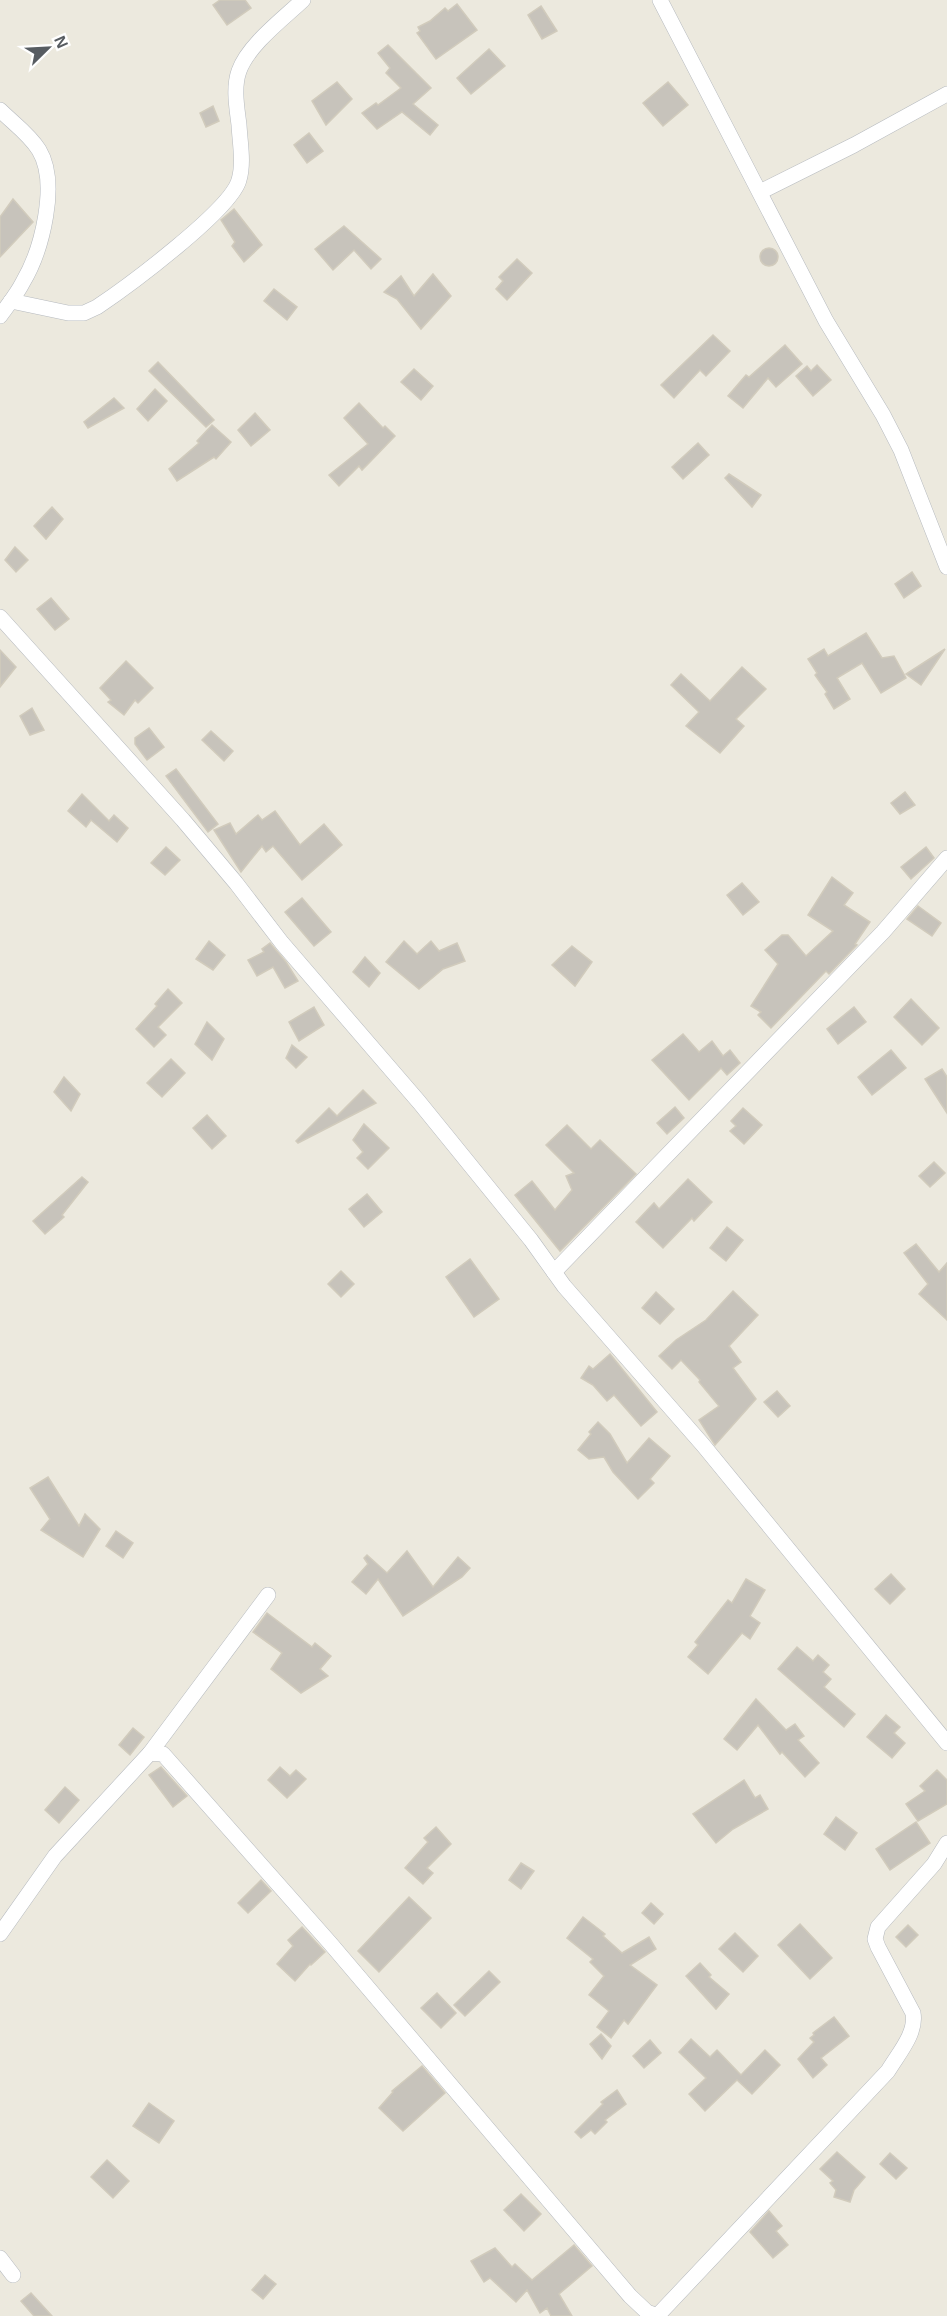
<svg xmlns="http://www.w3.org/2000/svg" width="947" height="2316" viewBox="0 0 947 2316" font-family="Arial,sans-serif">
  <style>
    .building { fill: #c7c3bb; stroke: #d1cbbc; stroke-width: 1.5 }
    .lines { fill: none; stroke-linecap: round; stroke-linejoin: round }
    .minor-casing { stroke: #b6babf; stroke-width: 16 }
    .minor { stroke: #fff; stroke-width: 15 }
  </style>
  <rect width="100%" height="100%" fill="#ece9de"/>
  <g class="building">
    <path d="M220 0H245L251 8 227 25 213 5Z"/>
    <path d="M457 4 477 30 436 59 417 33 420 31 418 27 430 21 445 8 448 11Z"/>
    <path d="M541 6 557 31 542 39 528 15Z"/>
    <path d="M388 45 431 88 413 104 438 125 430 135 402 112 377 129 362 113 376 103 378 105 401 88 386 73 390 68 378 53Z"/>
    <path d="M489 49 505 66 471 94 457 78Z"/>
    <path d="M337 82 352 99 326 125 312 101Z"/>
    <path d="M668 82 688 105 663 126 643 103Z"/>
    <path d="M213 106 219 121 206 127 200 113Z"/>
    <path d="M309 133 323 151 307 163 294 145Z"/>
    <path d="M13 199 33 222 0 257V217Z"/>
    <path d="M234 209 262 245 244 262 232 246 235 242 221 220Z"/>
    <path d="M344 226 381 259 371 269 354 250 333 270 315 249Z"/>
    <circle cx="769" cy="257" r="9"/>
    <path d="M517 259 532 273 507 300 496 289 503 281 499 277Z"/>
    <path d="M433 274 451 296 421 329 397 299 384 292 401 276 414 296Z"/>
    <path d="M274 289 297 307 287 320 264 301Z"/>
    <path d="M713 335 730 351 706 376 700 370 674 398 661 385Z"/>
    <path d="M785 345 802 364 776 387 768 378 743 408 728 396 746 375 749 377Z"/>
    <path d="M158 362 214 420 206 427 149 371Z"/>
    <path d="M817 365 831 380 813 396 796 376 807 366 811 371Z"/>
    <path d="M414 369 433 386 421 400 401 382Z"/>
    <path d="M155 389 167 401 148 421 137 409Z"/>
    <path d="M114 398 124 408 88 428 84 422Z"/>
    <path d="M359 403 383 428 385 426 395 436 369 463 362 470 359 466 339 486 329 475 368 444 344 418Z"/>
    <path d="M255 413 270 430 251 446 238 430Z"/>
    <path d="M212 425 231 442 216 459 214 457 177 481 169 469 199 443 197 441Z"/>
    <path d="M698 443 709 455 683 479 672 467Z"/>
    <path d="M729 474 761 495 752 507 725 478Z"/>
    <path d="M52 507 63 519 46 539 34 526Z"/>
    <path d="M15 547 28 560 16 572 5 560Z"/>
    <path d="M912 572 921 586 904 598 895 584Z"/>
    <path d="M51 598 69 619 55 630 37 609Z"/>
    <path d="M866 633 882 658 894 656 906 678 881 693 862 663 837 678 850 699 834 709 825 694 827 692 815 675 817 673 808 659 824 649 828 656Z"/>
    <path d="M945 649 921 685 906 674Z"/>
    <path d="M0 650 16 667 0 687Z"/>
    <path d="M126 661 153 688 138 703 135 700 124 715 108 702 111 700 100 688Z"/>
    <path d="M742 667 766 689 736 719 744 726 720 753 686 726 699 712 671 685 681 674 710 701Z"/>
    <path d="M32 708 44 730 30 735 20 716Z"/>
    <path d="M149 728 164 747 147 760 135 744V738Z"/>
    <path d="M211 731 233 751 224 761 202 740Z"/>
    <path d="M176 769 218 824 208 832 166 776Z"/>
    <path d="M905 792 915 805 900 814 891 803Z"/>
    <path d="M82 794 109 821 114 815 128 828 117 842 91 820 86 827 68 811Z"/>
    <path d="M275 811 300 845 324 824 342 845 302 880 273 846 266 852 262 846 241 872 214 830 230 823 236 834 258 815 262 820Z"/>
    <path d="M166 847 180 860 165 875 151 863Z"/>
    <path d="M926 847 934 858 911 879 901 867Z"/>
    <path d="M832 877 853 893 844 905 870 922 855 944 857 945 829 974 826 971 771 1028 758 1015 761 1012 751 1006 778 964 765 950 782 935H788L806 956 833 931 808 915Z"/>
    <path d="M742 883 759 902 743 915 727 895Z"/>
    <path d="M302 898 331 932 314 946 285 912Z"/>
    <path d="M918 906 941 923 932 936 907 919Z"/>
    <path d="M209 941 225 955 213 970 196 959Z"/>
    <path d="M404 941 417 954 431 941 439 951 457 943 465 961 443 969 419 989 386 962Z"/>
    <path d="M270 943 286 962 298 981 285 988 273 967 257 976 248 960 264 952 262 949Z"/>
    <path d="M572 946 592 962 575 986 552 965Z"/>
    <path d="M365 957 380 973 369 987 353 972Z"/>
    <path d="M168 989 182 1003 158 1027 166 1035 154 1047 136 1029 157 1006 155 1004Z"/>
    <path d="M911 999 939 1028 922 1045 894 1017Z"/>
    <path d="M314 1007 324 1025 299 1041 289 1022Z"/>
    <path d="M854 1007 866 1022 838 1044 827 1029Z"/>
    <path d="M207 1022 224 1039 212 1060 195 1044Z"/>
    <path d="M683 1034 699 1052 712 1041 723 1056 730 1050 740 1063 727 1075 721 1068 689 1100 652 1060Z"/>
    <path d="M292 1045 307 1057 296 1068 286 1058Z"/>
    <path d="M891 1050 906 1068 872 1095 858 1077Z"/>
    <path d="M171 1059 185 1073 162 1097 147 1083Z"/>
    <path d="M942 1069 947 1077V1113L925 1079Z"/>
    <path d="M64 1077 80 1094 71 1111 54 1092Z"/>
    <path d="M363 1090 376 1103 298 1143 296 1141 329 1108 337 1116Z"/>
    <path d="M675 1107 684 1118 667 1134 657 1123Z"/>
    <path d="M743 1108 762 1125 744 1144 730 1131 736 1126 731 1121Z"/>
    <path d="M207 1115 226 1136 212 1149 193 1128Z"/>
    <path d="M364 1124 389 1148 368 1169 357 1158 363 1152 353 1140Z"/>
    <path d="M567 1125 591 1149 600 1140 636 1174 560 1251 515 1195 532 1181 555 1210 572 1190 566 1176 574 1173 546 1145Z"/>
    <path d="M934 1162 945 1173 930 1187 919 1176Z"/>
    <path d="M82 1177 88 1182 62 1215 64 1217 45 1234 33 1221Z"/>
    <path d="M688 1179 712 1202 694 1221 692 1218 663 1248 636 1222 654 1203 659 1209Z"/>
    <path d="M367 1194 382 1212 364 1227 349 1209Z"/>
    <path d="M727 1227 743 1240 726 1261 710 1248Z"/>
    <path d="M916 1244 939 1272 947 1263V1320L919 1294 928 1284 904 1253Z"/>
    <path d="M470 1259 499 1299 474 1317 446 1277Z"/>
    <path d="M341 1271 354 1284 341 1297 328 1284Z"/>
    <path d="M733 1291 758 1315 729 1346 741 1362 733 1368 756 1399 715 1445 699 1420 719 1406 699 1382 700 1380 681 1360 672 1369 659 1356 676 1340 706 1320Z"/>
    <path d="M656 1292 674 1309 660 1324 642 1308Z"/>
    <path d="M610 1354 657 1412 641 1426 614 1395 607 1401 593 1385 581 1378 589 1366 593 1369Z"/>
    <path d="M777 1391 790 1406 778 1417 764 1402Z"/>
    <path d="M598 1422 610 1434 627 1463 649 1438 670 1456 650 1479 654 1483 638 1499 613 1472 604 1457 589 1459 578 1450 591 1434 589 1432Z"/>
    <path d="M48 1477 79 1526 85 1514 100 1529 83 1557 41 1530 50 1519 30 1488Z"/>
    <path d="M116 1531 133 1543 123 1558 106 1546Z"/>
    <path d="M407 1551 433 1587 458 1557 470 1568 462 1577 403 1616 378 1579 366 1594 352 1582 368 1564 364 1558 367 1555 387 1573Z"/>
    <path d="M891 1574 905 1589 890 1604 875 1589Z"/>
    <path d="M746 1579 765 1590 750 1616 760 1623 750 1639 742 1633 708 1674 688 1657 698 1645 695 1642 728 1600 732 1603Z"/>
    <path d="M267 1613 312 1647 315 1643 331 1656 320 1669 328 1676 301 1693 271 1669 282 1653 253 1632Z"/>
    <path d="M797 1647 813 1661 818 1655 829 1665 823 1672 831 1679 824 1687 855 1714 844 1727 778 1669Z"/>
    <path d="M756 1699 786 1730 795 1724 804 1736 798 1740 819 1763 805 1777 782 1752 780 1754 758 1725 737 1750 724 1739Z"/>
    <path d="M886 1715 900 1727 894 1733 905 1743 892 1758 867 1737Z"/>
    <path d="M133 1728 144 1737 130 1755 119 1745Z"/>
    <path d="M161 1767 187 1796 173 1807 149 1775Z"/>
    <path d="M280 1767 290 1776 296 1770 306 1779 287 1798 268 1780Z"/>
    <path d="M937 1770 947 1780V1804L918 1821 906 1804 925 1791 920 1786Z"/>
    <path d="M744 1780 755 1798 760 1795 768 1809 733 1829 716 1843 693 1814Z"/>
    <path d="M65 1787 79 1800 59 1823 45 1810Z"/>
    <path d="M836 1817 857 1833 845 1850 824 1834Z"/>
    <path d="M916 1822 930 1843 890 1870 876 1849Z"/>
    <path d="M436 1827 451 1844 427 1868 433 1873 423 1884 405 1868 428 1842 424 1838Z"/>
    <path d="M521 1863 534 1871 521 1889 509 1880Z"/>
    <path d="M261 1880 271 1891 248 1913 238 1903Z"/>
    <path d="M409 1897 431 1918 379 1972 358 1951Z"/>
    <path d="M651 1903 663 1914 654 1924 642 1913Z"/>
    <path d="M583 1917 605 1934 603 1936 622 1953 649 1937 656 1949 630 1965 657 1985 628 2024 624 2020 611 2038 597 2027 609 2011 589 1995 604 1976 590 1962 593 1959 567 1938Z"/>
    <path d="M800 1924 832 1958 810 1979 778 1945Z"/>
    <path d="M908 1925 918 1935 906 1947 896 1937Z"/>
    <path d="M302 1927 325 1952 311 1965 310 1964 295 1981 277 1964 293 1946 288 1940Z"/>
    <path d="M735 1933 758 1956 743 1972 719 1949Z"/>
    <path d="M700 1963 711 1975 709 1977 729 1994 716 2009 686 1976Z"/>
    <path d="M489 1971 500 1982 465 2016 454 2005Z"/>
    <path d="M437 1993 456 2013 441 2028 421 2008Z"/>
    <path d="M834 2017 849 2036 821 2058 827 2065 813 2078 798 2059 814 2042 810 2038 814 2035 813 2033Z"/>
    <path d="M601 2034 611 2046 602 2059 590 2044Z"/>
    <path d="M691 2039 710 2057 717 2050 741 2075 765 2050 780 2065 752 2094 737 2080 705 2111 689 2094 706 2078 679 2052Z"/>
    <path d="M650 2040 661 2053 644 2068 633 2056Z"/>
    <path d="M422 2066 445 2093 403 2131 379 2108 393 2092 392 2091Z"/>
    <path d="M617 2090 626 2104 605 2120 607 2122 595 2134 591 2130 581 2138 575 2132 603 2104 601 2102Z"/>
    <path d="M149 2103 174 2121 159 2143 133 2126Z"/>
    <path d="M837 2152 865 2177 854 2190 850 2202 834 2197 836 2190 830 2183 833 2181 820 2169Z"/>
    <path d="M890 2153 907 2168 896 2179 880 2164Z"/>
    <path d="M107 2160 129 2181 113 2198 91 2177Z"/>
    <path d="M521 2194 541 2214 524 2231 504 2210Z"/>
    <path d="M769 2211 782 2226 776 2231 788 2245 773 2258 750 2232Z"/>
    <path d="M574 2245 592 2266 559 2294 572 2316H551L547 2308 540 2313 527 2290 516 2302 490 2278 484 2282 471 2261 495 2248 512 2267 515 2264 532 2280Z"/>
    <path d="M265 2275 276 2284 263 2299 252 2290Z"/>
    <path d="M31 2293 52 2316H34L21 2301Z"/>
  </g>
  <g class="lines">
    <defs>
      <g id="minor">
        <path d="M660 0 826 321 883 415 901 450 947 567"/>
        <path d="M0 110C13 123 29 134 39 150 59 183 42 250 23 282 17 294 8 305 0 316"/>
        <path d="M760 192 854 145 947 94"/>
        <path d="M11 301 68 313H84L97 307C127 287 231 210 239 180 244 163 240 143 239 125 237 108 233 88 239 71 248 45 284 18 303 0"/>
        <path d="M0 617 183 820 236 883 282 943 419 1102 531 1240 564 1286 703 1445 947 1743"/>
        <path d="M554 1272 883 932 947 858"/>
        <path d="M150 1753 268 1595"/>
        <path d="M0 1934 55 1856 150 1753 163 1754 330 1943 630 2296 647 2312 655 2315 660 2313 888 2071C898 2054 917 2033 913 2013L878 1947 875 1939 878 1927 934 1864 947 1843"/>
        <path d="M0 2258 13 2275"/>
      </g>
    </defs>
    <use href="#minor" class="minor-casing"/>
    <use href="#minor" class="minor"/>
  </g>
  <g transform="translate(48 48) rotate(66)" stroke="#ffffff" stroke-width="4.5" paint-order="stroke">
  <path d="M0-4.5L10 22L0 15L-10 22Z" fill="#575c61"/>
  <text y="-9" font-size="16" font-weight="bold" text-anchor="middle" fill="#575c61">N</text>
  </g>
</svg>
